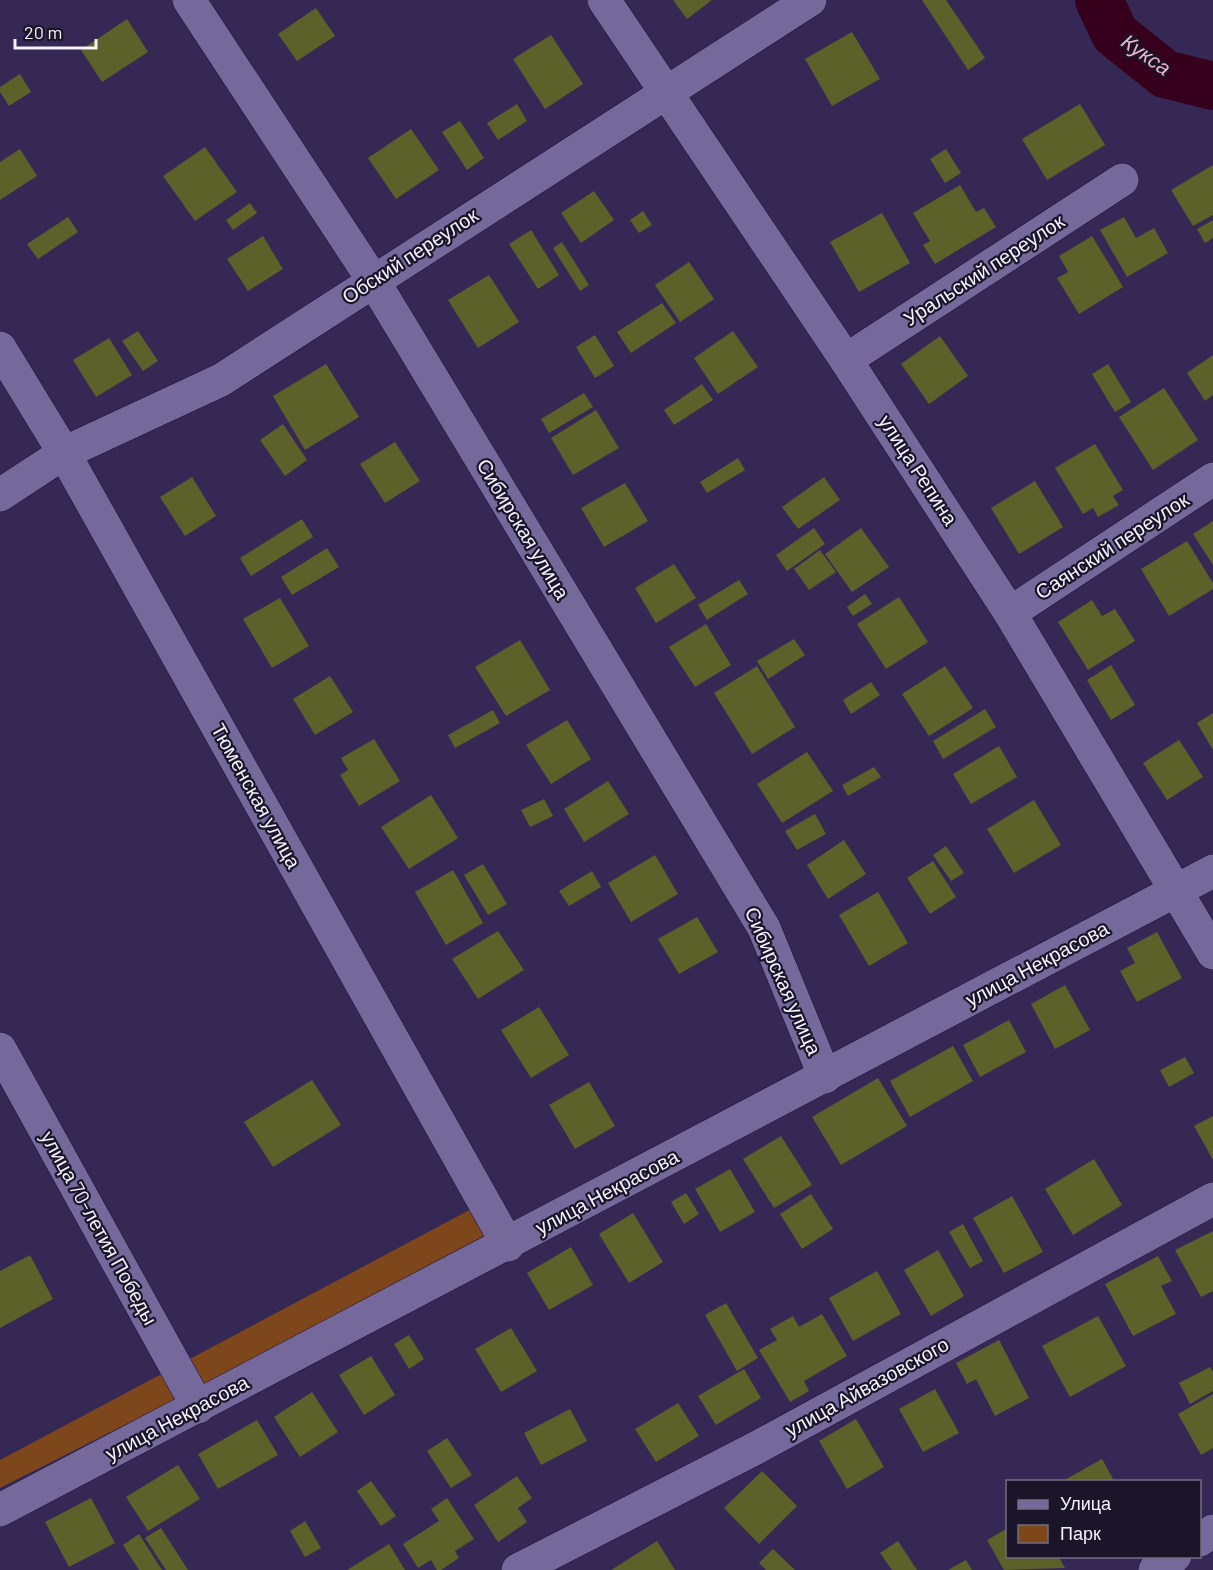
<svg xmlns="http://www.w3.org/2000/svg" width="1213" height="1570" viewBox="0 0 1213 1570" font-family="Barlow,sans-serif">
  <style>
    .green { fill: #7e461b }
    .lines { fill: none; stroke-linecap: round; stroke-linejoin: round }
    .river { stroke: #36001c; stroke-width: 48 }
    .building { fill: #5b6128 }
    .minor-casing { stroke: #1d0e39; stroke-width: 34 }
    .minor { stroke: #75699c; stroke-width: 33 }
    .labels { text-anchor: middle; stroke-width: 4.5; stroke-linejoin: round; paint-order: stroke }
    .street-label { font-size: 20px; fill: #f4f2fe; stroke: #1b152a }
    .water-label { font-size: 21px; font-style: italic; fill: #eeb4c9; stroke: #1b152a }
  </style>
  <rect width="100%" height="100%" fill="#352855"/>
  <path class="green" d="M477 1206 492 1239 0 1488V1460Z"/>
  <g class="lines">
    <path class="river" d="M1099 0 1115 34 1165 74 1213 86"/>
  </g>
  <g class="building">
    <path d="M673 0H712L687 19Z"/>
    <path d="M922 0H946L985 58 968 70Z"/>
    <path d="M316 8 335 36 297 61 278 34Z"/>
    <path d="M127 19 148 52 102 82 81 50Z"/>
    <path d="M852 32 880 79 832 106 805 59Z"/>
    <path d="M551 35 583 84 545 109 513 59Z"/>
    <path d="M20 74 31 92 9 106 0 92V87Z"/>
    <path d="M517 104 527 121 498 140 487 123Z"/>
    <path d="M1080 104 1105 145 1047 180 1022 139Z"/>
    <path d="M460 121 484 158 467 170 442 132Z"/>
    <path d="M411 129 439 170 396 199 368 158Z"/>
    <path d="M205 147 237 192 195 221 163 176Z"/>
    <path d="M20 149 37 176 0 200V162Z"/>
    <path d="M946 149 961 173 945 183 930 159Z"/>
    <path d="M1213 165V215L1193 226 1171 190Z"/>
    <path d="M960 185 976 212 984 208 996 227 935 264 923 245 930 241 913 213Z"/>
    <path d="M594 191 614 220 581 243 561 213Z"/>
    <path d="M250 203 257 213 233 230 226 220Z"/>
    <path d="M643 211 652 225 639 233 630 220Z"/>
    <path d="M882 213 910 263 859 292 830 242Z"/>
    <path d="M68 217 78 232 38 259 27 244Z"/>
    <path d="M1124 217 1136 238 1154 228 1168 253 1127 277 1100 230Z"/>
    <path d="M1213 220V238L1205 243 1197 229Z"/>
    <path d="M531 230 559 275 538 289 509 244Z"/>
    <path d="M263 236 283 269 248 291 227 259Z"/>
    <path d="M1092 236 1123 287 1079 314 1057 278 1068 272 1059 256Z"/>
    <path d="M562 242 589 285 580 291 553 248Z"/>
    <path d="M689 262 714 299 680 322 655 285Z"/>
    <path d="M489 275 519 322 478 348 448 300Z"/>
    <path d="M662 303 676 323 631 353 617 332Z"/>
    <path d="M138 331 158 361 143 371 122 341Z"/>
    <path d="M733 331 758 367 718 394 694 358Z"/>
    <path d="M595 335 614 366 595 378 576 347Z"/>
    <path d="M940 336 968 376 929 404 901 364Z"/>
    <path d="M109 338 132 375 96 397 73 360Z"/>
    <path d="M1213 355V395L1205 401 1187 373Z"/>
    <path d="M326 364 359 417 305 450 273 396Z"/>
    <path d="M1108 364 1131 402 1115 412 1092 374Z"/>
    <path d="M702 384 713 400 674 425 664 410Z"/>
    <path d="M1164 388 1198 440 1153 470 1119 417Z"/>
    <path d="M584 393 593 407 549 433 541 419Z"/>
    <path d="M596 410 619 448 573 475 551 438Z"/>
    <path d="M283 424 307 460 285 476 260 440Z"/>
    <path d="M395 442 420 481 385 503 360 464Z"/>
    <path d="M1095 444 1123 490 1113 496 1119 505 1098 517 1093 508 1083 514 1055 468Z"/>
    <path d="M738 458 745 470 707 493 700 482Z"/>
    <path d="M192 477 216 516 185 536 160 497Z"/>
    <path d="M824 477 840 500 798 529 782 507Z"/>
    <path d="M1035 481 1063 527 1019 554 991 508Z"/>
    <path d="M625 483 648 521 604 547 581 508Z"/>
    <path d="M302 519 313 537 251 576 240 558Z"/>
    <path d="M1213 521V565L1193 534Z"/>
    <path d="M814 528 825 544 787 571 776 555Z"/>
    <path d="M861 528 889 567 852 592 825 554Z"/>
    <path d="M1187 541 1213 583V589L1169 616 1141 569Z"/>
    <path d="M327 548 339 567 292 595 281 577Z"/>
    <path d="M820 550 836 572 809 590 794 569Z"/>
    <path d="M674 564 696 598 656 623 635 588Z"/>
    <path d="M739 580 748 594 707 620 698 605Z"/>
    <path d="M865 594 872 604 853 616 847 607Z"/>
    <path d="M899 597 928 642 886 669 857 624Z"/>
    <path d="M280 598 309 646 272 668 243 619Z"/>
    <path d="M1092 600 1102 616 1115 609 1135 641 1088 670 1058 622Z"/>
    <path d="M706 624 731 665 695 687 669 647Z"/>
    <path d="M794 639 805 655 768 679 757 661Z"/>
    <path d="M520 640 550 690 506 716 475 667Z"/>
    <path d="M1111 665 1135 705 1111 720 1087 680Z"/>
    <path d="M757 666 795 727 752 754 714 693Z"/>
    <path d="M945 666 973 708 929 736 902 694Z"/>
    <path d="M330 676 353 712 315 735 293 699Z"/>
    <path d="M871 682 880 695 851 714 843 700Z"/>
    <path d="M985 709 996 727 943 759 933 741Z"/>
    <path d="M493 710 500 723 455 748 448 735Z"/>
    <path d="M1213 713V750L1197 723Z"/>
    <path d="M567 720 591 759 551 784 526 745Z"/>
    <path d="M374 739 400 781 359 806 340 775 348 770 341 758Z"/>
    <path d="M1179 740 1203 777 1167 800 1143 763Z"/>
    <path d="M999 746 1017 777 971 804 953 774Z"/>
    <path d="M807 752 833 791 782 823 757 784Z"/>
    <path d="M874 767 881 777 848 796 842 785Z"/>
    <path d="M608 781 629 814 584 842 564 809Z"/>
    <path d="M431 795 458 838 409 869 381 827Z"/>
    <path d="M544 799 553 816 530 827 521 810Z"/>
    <path d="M1034 800 1061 845 1014 873 987 829Z"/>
    <path d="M815 814 826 834 797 850 785 831Z"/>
    <path d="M844 840 866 874 828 899 807 865Z"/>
    <path d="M946 846 964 873 951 881 933 855Z"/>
    <path d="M655 855 678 894 631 922 608 883Z"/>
    <path d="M933 861 956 897 930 914 907 878Z"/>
    <path d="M483 864 507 904 488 915 464 875Z"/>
    <path d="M453 870 483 923 446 945 415 892Z"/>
    <path d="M592 871 601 887 569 906 559 891Z"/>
    <path d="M878 892 908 943 869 966 839 915Z"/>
    <path d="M697 917 718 952 679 974 658 939Z"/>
    <path d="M498 931 524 970 478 999 452 959Z"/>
    <path d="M1157 932 1182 978 1137 1002 1120 971 1135 963 1127 948Z"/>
    <path d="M1065 985 1090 1030 1055 1049 1031 1004Z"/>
    <path d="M539 1007 569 1055 531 1078 501 1030Z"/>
    <path d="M1009 1020 1026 1052 980 1077 963 1045Z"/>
    <path d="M953 1046 973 1081 910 1117 890 1081Z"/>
    <path d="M1185 1057 1194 1073 1169 1087 1160 1070Z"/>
    <path d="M878 1078 907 1126 841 1165 812 1117Z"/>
    <path d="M312 1080 341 1125 273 1167 244 1122Z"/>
    <path d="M589 1082 615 1126 575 1149 549 1105Z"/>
    <path d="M1213 1116V1160L1194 1126Z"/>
    <path d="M781 1136 812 1185 774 1208 743 1159Z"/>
    <path d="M1094 1159 1122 1205 1073 1235 1045 1189Z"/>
    <path d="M730 1169 755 1212 720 1232 695 1189Z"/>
    <path d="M686 1193 699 1214 684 1224 671 1202Z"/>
    <path d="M811 1194 833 1229 802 1249 780 1214Z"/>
    <path d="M1012 1196 1043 1252 1004 1273 973 1218Z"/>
    <path d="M633 1213 663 1262 629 1283 599 1234Z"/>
    <path d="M963 1224 983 1261 970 1268 949 1232Z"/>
    <path d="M1213 1231V1291L1201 1297 1175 1250Z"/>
    <path d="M571 1247 593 1285 549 1310 527 1273Z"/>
    <path d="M938 1250 964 1296 931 1316 904 1270Z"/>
    <path d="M30 1255 53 1299 0 1328V1271Z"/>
    <path d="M1158 1256 1172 1281 1161 1286 1176 1314 1133 1336 1105 1284Z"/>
    <path d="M877 1271 901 1314 853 1341 829 1298Z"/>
    <path d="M726 1303 758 1358 737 1371 705 1315Z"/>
    <path d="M822 1314 847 1356 804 1381 809 1391 790 1402 759 1350 777 1340 770 1329 793 1316 799 1327Z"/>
    <path d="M1098 1316 1126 1366 1070 1397 1042 1346Z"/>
    <path d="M511 1328 537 1371 501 1392 475 1349Z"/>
    <path d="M409 1335 424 1359 409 1369 394 1344Z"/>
    <path d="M999 1340 1029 1398 995 1416 976 1379 967 1384 956 1363Z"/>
    <path d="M371 1356 395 1395 364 1415 339 1375Z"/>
    <path d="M1210 1367 1213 1372V1391L1190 1404 1179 1383Z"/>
    <path d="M744 1369 761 1398 716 1425 698 1396Z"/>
    <path d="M935 1389 959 1433 923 1452 899 1409Z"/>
    <path d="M312 1392 338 1432 300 1457 274 1417Z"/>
    <path d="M1213 1394V1448L1201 1455 1178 1414Z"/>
    <path d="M678 1403 699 1436 656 1462 635 1429Z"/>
    <path d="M570 1409 587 1441 541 1465 524 1433Z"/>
    <path d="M856 1419 884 1467 847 1489 819 1441Z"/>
    <path d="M257 1420 278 1455 218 1489 198 1454Z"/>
    <path d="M447 1438 472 1475 451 1488 427 1451Z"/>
    <path d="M1102 1459 1113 1479 1107 1482H1061Z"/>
    <path d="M178 1465 200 1499 148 1531 126 1497Z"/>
    <path d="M762 1471 797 1506 759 1544 724 1508Z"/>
    <path d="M517 1476 532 1498 518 1508 527 1522 498 1542 474 1505Z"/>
    <path d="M371 1481 396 1516 381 1526 357 1491Z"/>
    <path d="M91 1498 115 1543 69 1567 45 1522Z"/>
    <path d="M447 1498 474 1539 455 1551 459 1558 441 1570H437L431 1560 418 1568 403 1544 439 1521 431 1509Z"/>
    <path d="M305 1521 321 1548 305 1557 290 1531Z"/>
    <path d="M161 1528 188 1570H166L145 1538Z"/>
    <path d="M1008 1528V1556H1058L1065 1568 1004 1570 987 1540Z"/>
    <path d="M139 1534 162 1570H139L123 1545Z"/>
    <path d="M657 1541 675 1570H611Z"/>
    <path d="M898 1541 917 1570H892L880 1553Z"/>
    <path d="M389 1544 405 1570H347Z"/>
    <path d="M773 1549 795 1570H766L759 1563Z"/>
    <path d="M966 1560 972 1570H948Z"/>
  </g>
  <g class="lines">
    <defs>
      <g id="minor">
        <path d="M189 0 373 280 764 928 825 1077"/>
        <path d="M604 0 846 360 1010 613 1213 953"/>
        <path d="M0 348 64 453 508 1245"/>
        <path d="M846 360 1122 180"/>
        <path d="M0 495 64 453 221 380 810 0"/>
        <path d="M1010 613 1213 479"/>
        <path d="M0 1049 198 1407"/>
        <path d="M0 1510 1213 871"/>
        <path d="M1200 1540 1213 1531"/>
        <path d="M518 1570 756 1448 1213 1199"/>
        <path d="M1155 1570 1175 1556"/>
      </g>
    </defs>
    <use href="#minor" class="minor-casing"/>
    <use href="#minor" class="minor"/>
  </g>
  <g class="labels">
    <g class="street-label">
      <text transform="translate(410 256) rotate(-33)" y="7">Обский переулок</text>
      <text transform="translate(984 270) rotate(-33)" y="7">Уральский переулок</text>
      <text transform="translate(918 470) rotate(57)" y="7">улица Репина</text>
      <text transform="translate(523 529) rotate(59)" y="7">Сибирская улица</text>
      <text transform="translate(1112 546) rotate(-33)" y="7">Саянский переулок</text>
      <text transform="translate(256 796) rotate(61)" y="7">Тюменская улица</text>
      <text transform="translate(1037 964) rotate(-28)" y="7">улица Некрасова</text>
      <text transform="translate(783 981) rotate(66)" y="7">Сибирская улица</text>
      <text transform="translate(607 1192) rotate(-28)" y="7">улица Некрасова</text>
      <text transform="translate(99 1228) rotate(61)" y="7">улица 70-летия Победы</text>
      <text transform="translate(867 1387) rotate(-29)" y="7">улица Айвазовского</text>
      <text transform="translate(177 1418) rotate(-28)" y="7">улица Некрасова</text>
    </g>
    <g class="water-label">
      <text transform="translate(1146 55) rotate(35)" y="7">Кукса</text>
    </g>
  </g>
  <rect x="1006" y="1480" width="195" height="78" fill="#1b152a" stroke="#726d7f" stroke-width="1.5"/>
  <rect x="1018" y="1500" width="30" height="9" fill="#75699c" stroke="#726d7f" stroke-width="1.5"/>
  <text x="1060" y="1510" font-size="18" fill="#f4f2fe">Улица</text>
  <rect x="1018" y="1525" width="30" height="18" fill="#7e461b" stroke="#726d7f" stroke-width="1.5"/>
  <text x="1060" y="1540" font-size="18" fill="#f4f2fe">Парк</text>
  <path d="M15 39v9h81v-9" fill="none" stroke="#f4f2fe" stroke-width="3"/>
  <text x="24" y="39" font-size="18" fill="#f4f2fe" stroke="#1b152a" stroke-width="4.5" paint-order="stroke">20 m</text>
</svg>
